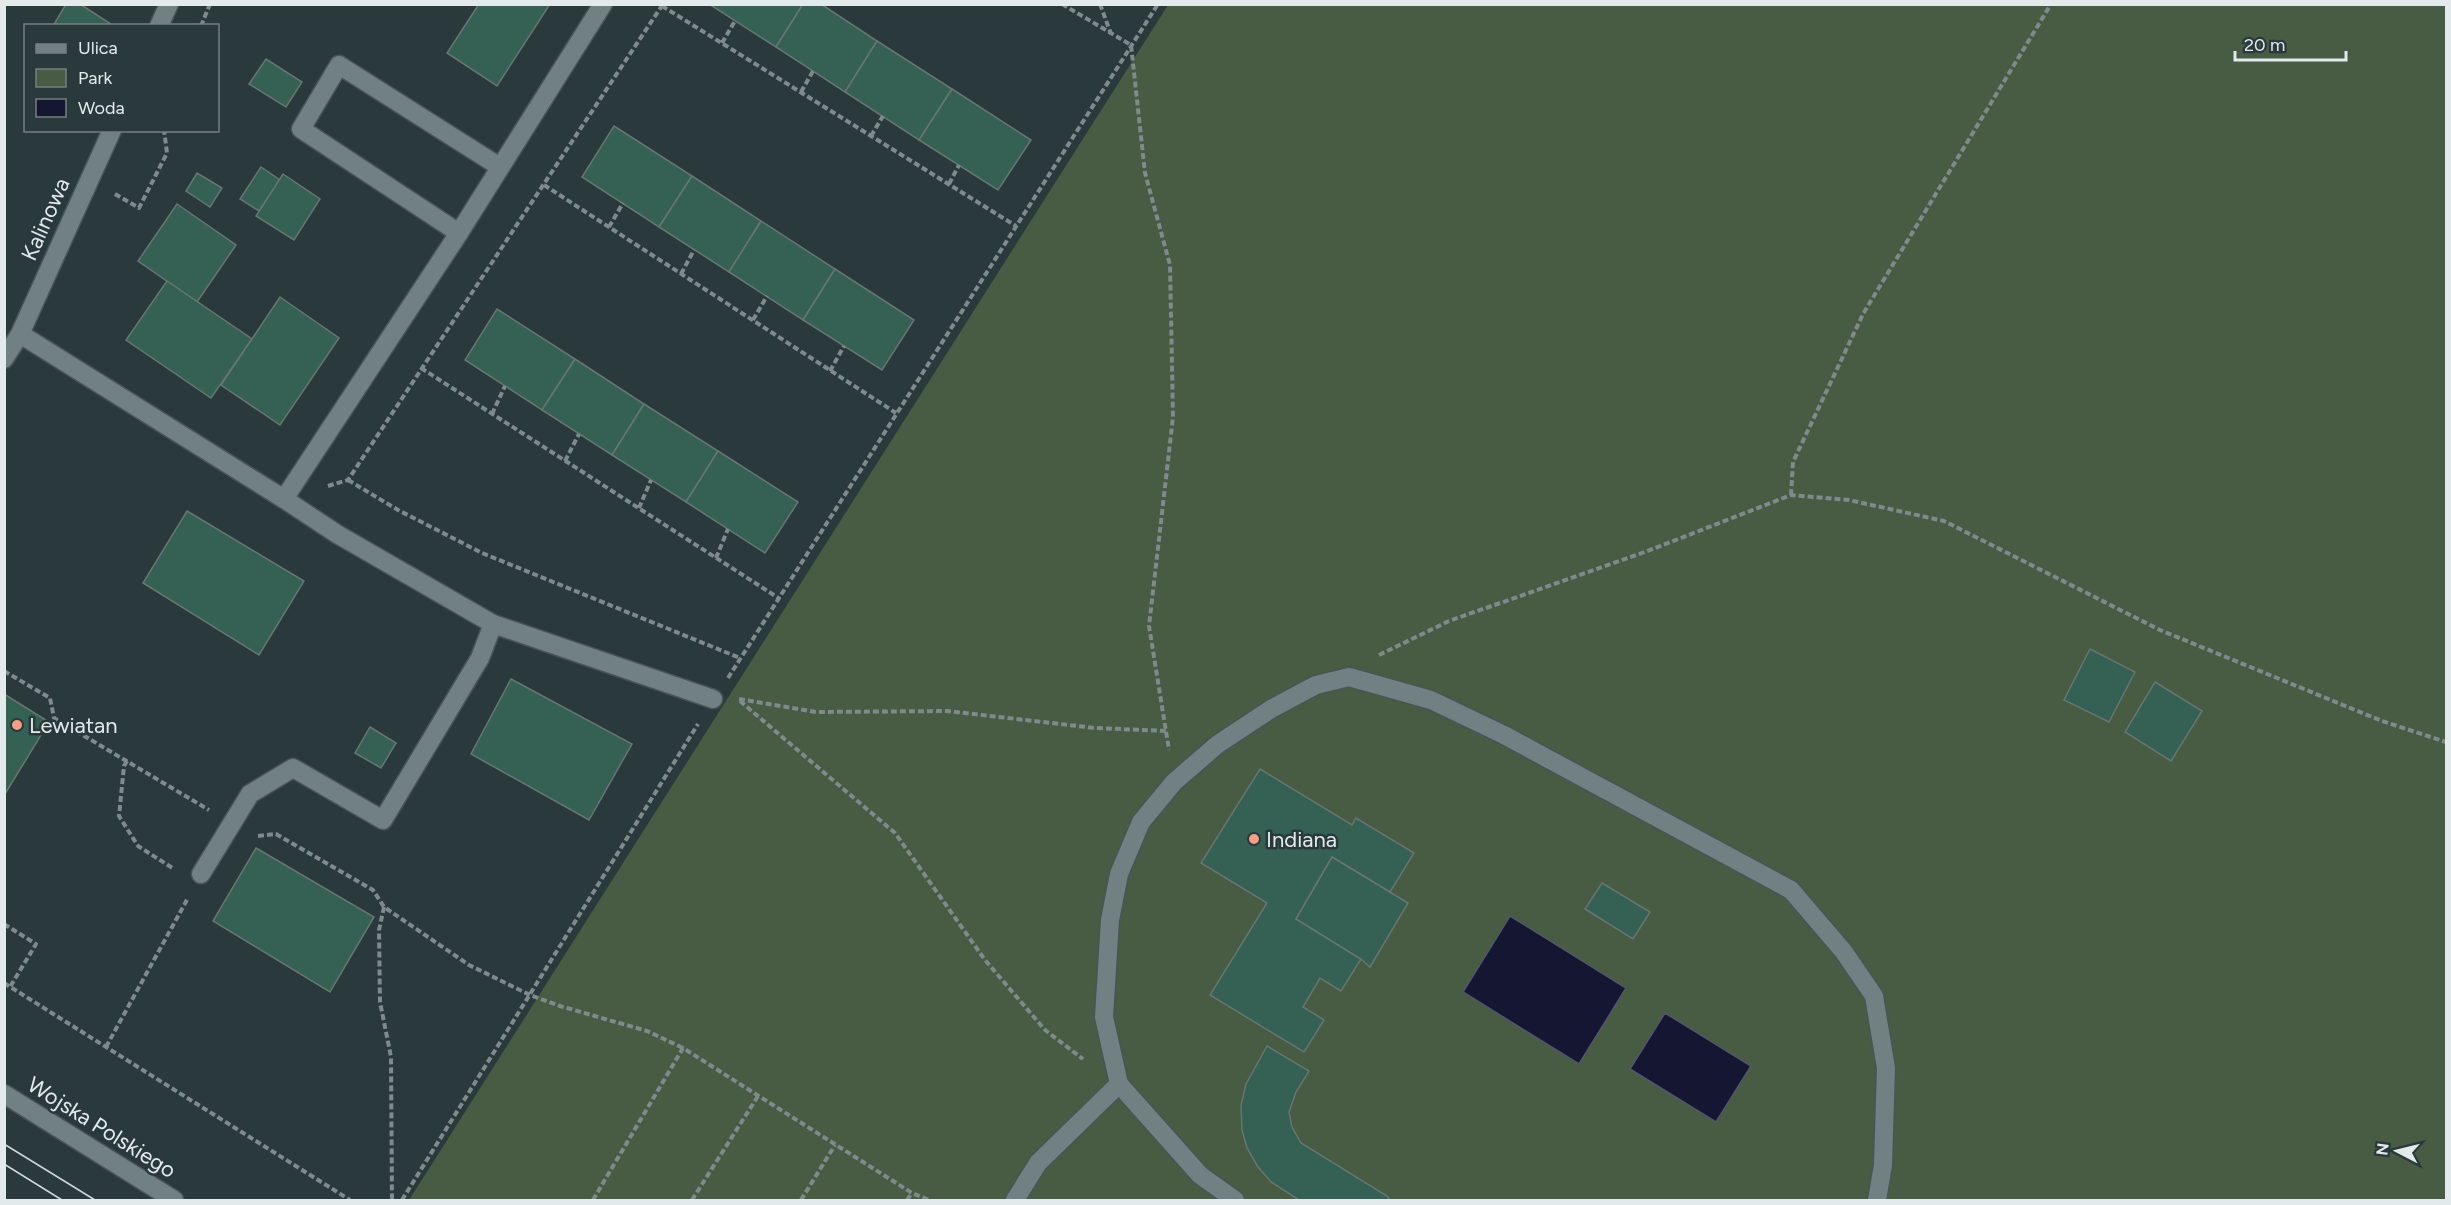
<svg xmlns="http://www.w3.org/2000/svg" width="2451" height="1205" viewBox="0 0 2451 1205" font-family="Figtree,sans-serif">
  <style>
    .green { fill: #475c42 }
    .water { fill: #151732; stroke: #52566a; stroke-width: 1.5 }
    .building { fill: #356054; stroke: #677671; stroke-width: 1.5 }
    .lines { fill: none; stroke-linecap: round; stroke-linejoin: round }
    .lane-casing { stroke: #485557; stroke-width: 21 }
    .street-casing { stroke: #485557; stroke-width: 21 }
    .secondary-casing { stroke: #485557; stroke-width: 21 }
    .path { stroke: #7e8a8c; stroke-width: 4; stroke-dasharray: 6 3; stroke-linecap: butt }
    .lane { stroke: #708083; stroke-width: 18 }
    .street { stroke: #708083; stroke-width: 18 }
    .secondary { stroke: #708083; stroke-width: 18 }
    .tram { stroke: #cfd7d9; stroke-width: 1.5 }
    .poi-dot { fill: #f49e89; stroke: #2a393b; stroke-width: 2 }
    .labels { text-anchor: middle; stroke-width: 5; stroke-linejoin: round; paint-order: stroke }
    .street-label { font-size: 22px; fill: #e2eaec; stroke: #2a393b }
    .poi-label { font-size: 22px; fill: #e2eaec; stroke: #2a393b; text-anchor: start }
  </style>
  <rect width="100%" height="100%" fill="#2a393b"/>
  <path class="green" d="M1168 5H2446V1200H409Z"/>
  <g class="water">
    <path d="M1510 916 1626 988 1579 1064 1463 992Z"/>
    <path d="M1665 1013 1751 1066 1716 1122 1630 1069Z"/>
  </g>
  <g class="building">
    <path d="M66 4H80L114 26H53Z"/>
    <path d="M479 4H550L497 86 447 53Z"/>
    <path d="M709 4H803L776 47Z"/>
    <path d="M803 4H821L877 41 845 92 776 47Z"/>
    <path d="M877 41 952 89 919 140 845 92Z"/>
    <path d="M266 59 302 82 286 107 249 84Z"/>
    <path d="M952 89 1031 140 998 190 919 140Z"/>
    <path d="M614 126 692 176 659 227 582 177Z"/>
    <path d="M261 167 280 180 259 211 240 199Z"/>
    <path d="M197 173 222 188 210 207 186 191Z"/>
    <path d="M283 174 320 199 294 240 256 216Z"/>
    <path d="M692 176 761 221 729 272 659 227Z"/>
    <path d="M177 204 236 245 197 302 138 261Z"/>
    <path d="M761 221 835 269 803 320 729 272Z"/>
    <path d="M835 269 914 320 882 370 803 320Z"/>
    <path d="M167 281 252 339 211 398 126 340Z"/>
    <path d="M280 297 339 338 280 425 221 385Z"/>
    <path d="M497 309 575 359 542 410 465 360Z"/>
    <path d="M575 359 644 404 612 455 542 410Z"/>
    <path d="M644 404 718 451 686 502 612 455Z"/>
    <path d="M718 451 798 502 765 553 686 502Z"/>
    <path d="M187 511 304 581 259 655 143 583Z"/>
    <path d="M2090 649 2135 672 2109 722 2064 700Z"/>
    <path d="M511 679 632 744 589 820 471 754Z"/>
    <path d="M2155 682 2202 711 2171 761 2125 732Z"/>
    <path d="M4 694 49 722 5 794H4Z"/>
    <path d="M370 727 396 743 381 768 355 753Z"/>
    <path d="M1260 769 1352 825 1356 818 1414 853 1390 892 1332 857 1296 919 1361 959 1341 991 1320 978 1303 1007 1324 1020 1304 1052 1210 995 1267 903 1201 863Z"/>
    <path d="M256 848 374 917 330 992 213 921Z"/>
    <path d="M1332 857 1408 903 1370 967 1361 959 1296 919Z"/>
    <path d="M1602 883 1650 912 1633 939 1585 909Z"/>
    <path d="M1267 1046 1309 1071 1296 1092 1289 1112 1292 1127 1301 1143 1387 1196 1390 1200H1299L1271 1182 1258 1167 1247 1148 1242 1130 1241 1105 1246 1084Z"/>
  </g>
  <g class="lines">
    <defs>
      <g id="lane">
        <path d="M459 233 301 129 339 65 500 167"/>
        <path d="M20 334 284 499 337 534 493 624 713 699"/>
        <path d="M284 499 459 233 603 4"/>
        <path d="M201 874 250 794 293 768 383 820 480 658 493 624"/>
        <path d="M1119 1084 1200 1175 1235 1200"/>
        <path d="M1015 1200 1038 1163 1119 1084 1104 1017 1110 920 1119 874 1141 822 1174 782 1218 744 1271 709 1316 685 1349 677 1431 700 1504 735 1791 890 1844 952 1874 996 1886 1068 1883 1165 1877 1200"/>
      </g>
      <g id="street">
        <path d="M159 26 169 4"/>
        <path d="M4 359 20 334 112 130"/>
      </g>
      <path id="secondary" d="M4 1094 174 1200"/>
    </defs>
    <use href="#lane" class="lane-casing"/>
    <use href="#street" class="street-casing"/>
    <use href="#secondary" class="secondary-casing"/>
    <g class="path">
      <path d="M1062 4 1131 45 1145 173 1170 265 1173 417 1149 626 1169 750"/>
      <path d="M1100 4 1111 34"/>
      <path d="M662 6 1016 226"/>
      <path d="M201 26 210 4"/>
      <path d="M722 43 735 21"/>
      <path d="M801 92 813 71"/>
      <path d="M871 136 883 116"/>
      <path d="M949 184 959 165"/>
      <path d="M544 185 896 413"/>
      <path d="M115 194 139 208 167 153 164 130"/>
      <path d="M609 227 623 203"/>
      <path d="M681 274 694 250"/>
      <path d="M753 320 767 296"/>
      <path d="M421 368 780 599"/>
      <path d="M830 371 844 346"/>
      <path d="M492 414 505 386"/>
      <path d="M565 461 579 434"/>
      <path d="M348 480 398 510 482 553 740 658"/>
      <path d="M328 486 348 480 663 4"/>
      <path d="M1791 495 1793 462 1863 314 2051 4"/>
      <path d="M639 508 651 480"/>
      <path d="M716 558 728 529"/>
      <path d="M1379 655 1449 621 1645 552 1791 495 1849 500 1944 521 2160 630 2382 721 2446 742"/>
      <path d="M4 671 50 698 54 718 209 810"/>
      <path d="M728 678 1158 4"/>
      <path d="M739 699 816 712 947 711 1095 728 1166 731"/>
      <path d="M740 701 895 833 985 960 1045 1030 1083 1059"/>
      <path d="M127 761 124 766 119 816 138 846 174 869"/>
      <path d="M258 836 276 834 373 890 384 907 469 965 530 995 560 1006 647 1031 683 1048"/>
      <path d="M384 907 379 930 380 1002 391 1057 392 1199 394 1200"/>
      <path d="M4 924 36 944 10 987"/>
      <path d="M4 983 350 1200"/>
      <path d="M106 1047 188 898"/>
      <path d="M402 1200 698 724"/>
      <path d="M593 1200 683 1048 912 1193 929 1200"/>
      <path d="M692 1200 758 1096"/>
      <path d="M801 1200 835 1145"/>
      <path d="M907 1200 912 1193"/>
    </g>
    <use href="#lane" class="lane"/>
    <use href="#street" class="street"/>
    <use href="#secondary" class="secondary"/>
    <g class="tram">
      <path d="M4 1144 95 1200"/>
      <path d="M4 1164 62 1200"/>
    </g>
  </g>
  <g class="poi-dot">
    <circle cx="17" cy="725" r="6"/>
    <circle cx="1254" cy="839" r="6"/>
  </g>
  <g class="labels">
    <g class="street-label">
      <text transform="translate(45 219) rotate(-66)" y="8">Kalinowa</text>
      <text transform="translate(102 1127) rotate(32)" y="8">Wojska Polskiego</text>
    </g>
    <g class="poi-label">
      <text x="29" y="733">Lewiatan</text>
      <text x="1266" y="847">Indiana</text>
    </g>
  </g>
  <rect width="2451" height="1205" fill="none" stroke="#e2eaec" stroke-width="12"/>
  <rect x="24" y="24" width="195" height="108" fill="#2a393b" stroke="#748082" stroke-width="1.5"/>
  <rect x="36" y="44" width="30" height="9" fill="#708083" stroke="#748082" stroke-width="1.5"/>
  <text x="78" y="54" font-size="18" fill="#e2eaec">Ulica</text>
  <rect x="36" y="69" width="30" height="18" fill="#475c42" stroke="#748082" stroke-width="1.5"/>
  <text x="78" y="84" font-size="18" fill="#e2eaec">Park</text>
  <rect x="36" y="99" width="30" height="18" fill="#151732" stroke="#748082" stroke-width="1.5"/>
  <text x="78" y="114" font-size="18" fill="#e2eaec">Woda</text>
  <g transform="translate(2397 1151) rotate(277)" stroke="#2a393b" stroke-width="4.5" paint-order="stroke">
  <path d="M0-4.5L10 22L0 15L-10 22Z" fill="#e2eaec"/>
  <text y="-9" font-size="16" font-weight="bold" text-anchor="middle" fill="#e2eaec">N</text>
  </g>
  <path d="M2235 51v9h111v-9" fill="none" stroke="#e2eaec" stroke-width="3"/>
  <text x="2244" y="51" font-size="18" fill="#e2eaec" stroke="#2a393b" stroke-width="4.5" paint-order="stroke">20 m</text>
</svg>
